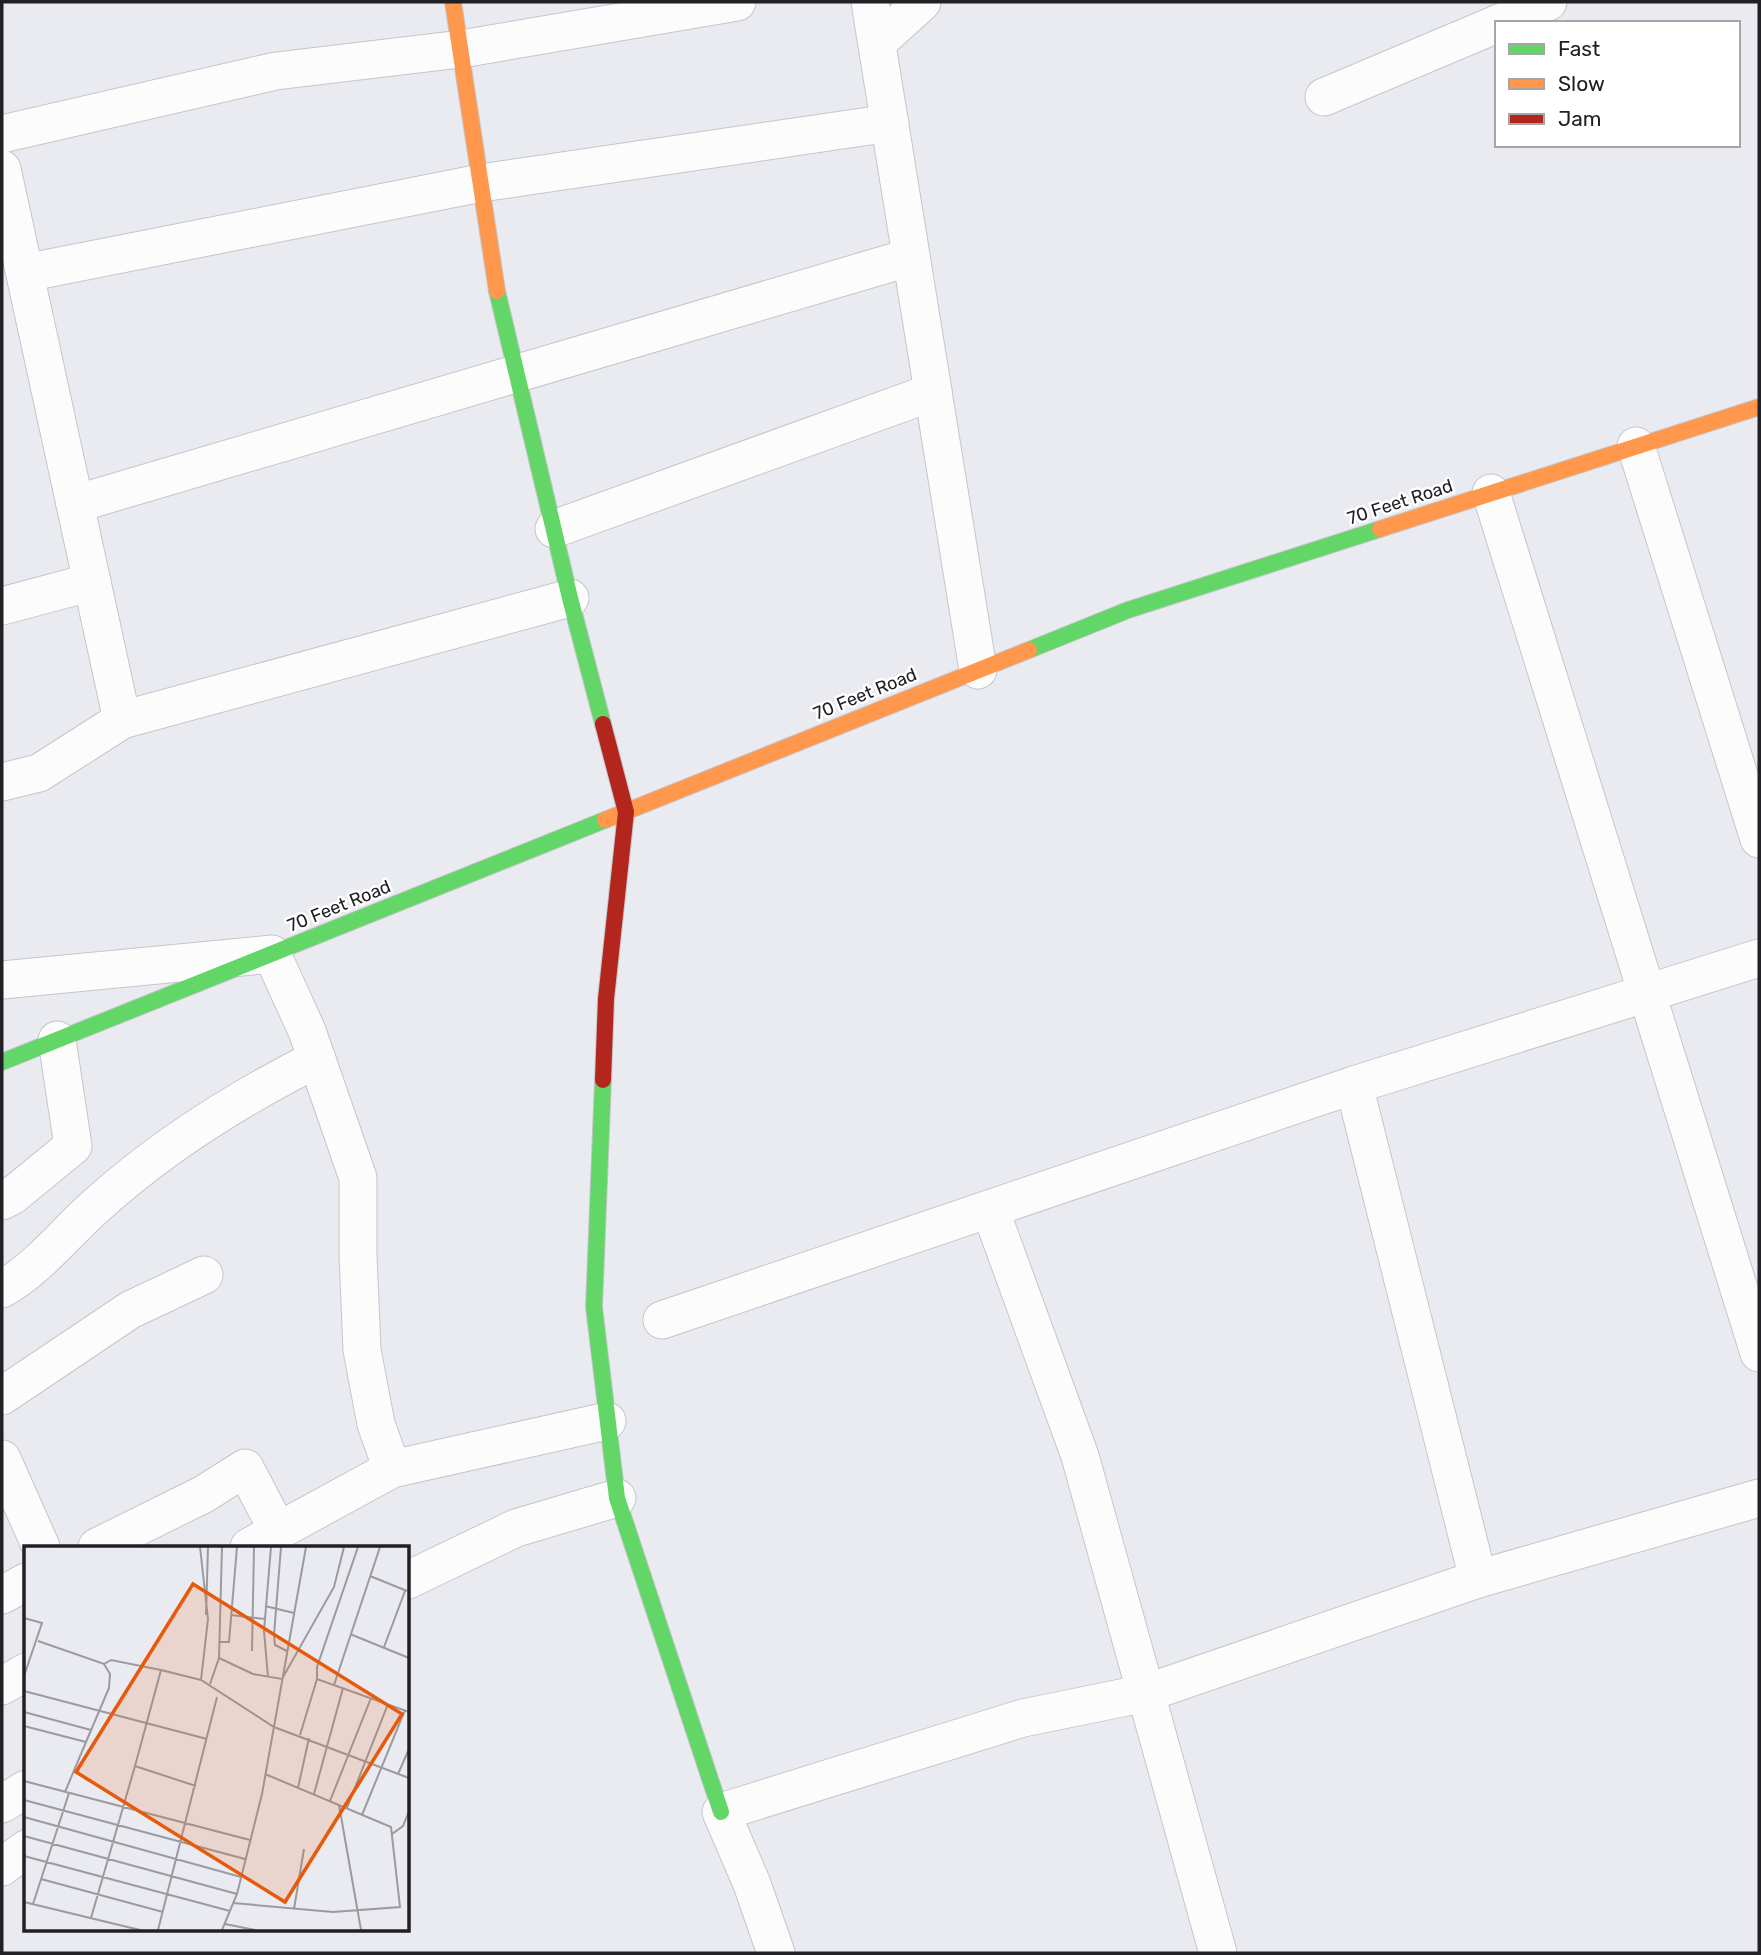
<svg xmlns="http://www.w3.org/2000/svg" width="1761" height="1955" viewBox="0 0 1761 1955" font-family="Rubik,sans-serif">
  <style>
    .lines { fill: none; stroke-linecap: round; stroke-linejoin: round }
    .street-casing { stroke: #c5c6ca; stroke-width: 39 }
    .fast-casing { stroke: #c5c6ca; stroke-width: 18 }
    .slow-casing { stroke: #c5c6ca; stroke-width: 18 }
    .jam-casing { stroke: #c5c6ca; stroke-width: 18 }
    .street { stroke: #fcfcfd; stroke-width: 37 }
    .fast { stroke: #63d668; stroke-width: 16 }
    .slow { stroke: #ff974d; stroke-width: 16 }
    .jam { stroke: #b3261e; stroke-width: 16 }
    .labels { text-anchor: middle; stroke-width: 5; stroke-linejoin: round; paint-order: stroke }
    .street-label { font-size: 18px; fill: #212125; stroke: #fff }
    .inset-road { fill: none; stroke: #9a9a9f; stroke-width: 2 }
    .view { fill: #e8590c; fill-opacity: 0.15; stroke: #e8590c; stroke-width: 3.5 }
    .inset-edge { fill: none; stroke: #212125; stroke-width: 3.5 }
  </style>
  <rect width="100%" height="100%" fill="#eaebf0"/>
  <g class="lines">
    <defs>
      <g id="street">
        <path d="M870 2 978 670"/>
        <path d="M1499 23 1548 2"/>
        <path d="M877 43 922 2"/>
        <path d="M1324 97 1497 24"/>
        <path d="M2 134 276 71 461 49 737 2"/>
        <path d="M2 169 122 720 570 598"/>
        <path d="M25 273 481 183 890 123"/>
        <path d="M1636 446 1759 839"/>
        <path d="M1491 493 1759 1353"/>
        <path d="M75 504 911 257"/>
        <path d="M554 529 933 392"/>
        <path d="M2 606 92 582"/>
        <path d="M2 782 39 773 122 720"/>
        <path d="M2 980 272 954 307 1031 358 1178V1255L362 1350 376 1424 392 1469"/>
        <path d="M1354 1085 1478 1579 1759 1498"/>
        <path d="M2 1201 12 1196 73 1146 57 1040"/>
        <path d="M990 1209 1080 1456 1218 1953"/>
        <path d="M2 1289C39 1268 66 1232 98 1204 164 1145 239 1098 317 1059"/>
        <path d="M662 1320 1354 1085 1759 958"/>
        <path d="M2 1396 130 1310 204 1275"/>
        <path d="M2 1459 41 1547"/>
        <path d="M97 1547 204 1494 245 1468 278 1531"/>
        <path d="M249 1547 392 1469 607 1421"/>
        <path d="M408 1580 516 1528 617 1498"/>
        <path d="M2 1595 26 1582"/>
        <path d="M2 1686 26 1672"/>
        <path d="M2 1804 26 1789"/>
        <path d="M2 1867 26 1849"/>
        <path d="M776 1953 752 1884 721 1812 1023 1718 1146 1693 1478 1579"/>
      </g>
      <g id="fast">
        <path d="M497 291 570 598 603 724"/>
        <path d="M1029 650 1128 610 1380 529"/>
        <path d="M2 1062 605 820"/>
        <path d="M603 1080 594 1307 617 1498 721 1812"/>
      </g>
      <g id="slow">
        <path d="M453 2 497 291"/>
        <path d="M1380 529 1759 407"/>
        <path d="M605 820 1029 650"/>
      </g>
      <path id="jam" d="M603 1080 606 999 626 812 603 724"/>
    </defs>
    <use href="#street" class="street-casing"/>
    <use href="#fast" class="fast-casing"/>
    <use href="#slow" class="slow-casing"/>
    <use href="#jam" class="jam-casing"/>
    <use href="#street" class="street"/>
    <use href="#fast" class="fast"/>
    <use href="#slow" class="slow"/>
    <use href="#jam" class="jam"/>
  </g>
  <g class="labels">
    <g class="street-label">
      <text transform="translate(1400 502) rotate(-18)" y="6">70 Feet Road</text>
      <text transform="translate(865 694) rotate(-22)" y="6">70 Feet Road</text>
      <text transform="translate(339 906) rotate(-22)" y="6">70 Feet Road</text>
    </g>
  </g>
  <g transform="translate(24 1546)">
    <rect width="385" height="385" fill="#eaebf0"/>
    <path class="inset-road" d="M176 1 184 73 177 134M257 1 250 89 251 99 263 105M346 30 383 45M241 60 270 67M182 69 184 1M207 69 241 73M0 72 18 77 0 130M326 88 385 112M14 95 80 118 87 114 137 124 111 220M196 96H205L213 1M360 101 381 45M228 105 230 1M195 112 229 128 258 133 310 41 320 1M137 124 177 134 250 181 385 232M244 131 240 85 247 1M293 133V121L334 1M186 138 195 112 198 1M310 139 356 1M0 145 183 193M0 166 67 184M0 180 62 196 85 142 86 128 80 118M276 189 293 133 385 166M374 228 385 203M0 235 226 294M274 242 285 192M41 246 62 196M290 248 319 142M0 254 221 313M306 255 347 152M315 259 337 384M323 262 364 158M338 269 381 164M0 271 217 331M368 288 379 280 385 265M0 290 213 348M0 310 206 365M17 333 139 366M0 356 116 384M209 357 309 366 376 361 367 281 241 228M9 358 45 247M270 363 280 303M67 372 111 220 172 240M201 378 231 384M134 384 193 151M198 384 213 348 238 248 282 1"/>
    <path class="view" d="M169 38 378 168 261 356 52 226Z"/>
    <rect width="385" height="385" class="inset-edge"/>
  </g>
  <rect width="1761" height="1955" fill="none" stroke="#212125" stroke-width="7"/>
  <rect x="1495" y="21" width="245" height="126" fill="#ffffff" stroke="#a6a6a8" stroke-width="2"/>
  <rect x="1509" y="44" width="35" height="10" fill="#63d668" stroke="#a6a6a8" stroke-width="2"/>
  <text x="1558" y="56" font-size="21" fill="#212125">Fast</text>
  <rect x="1509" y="79" width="35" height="10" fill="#ff974d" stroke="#a6a6a8" stroke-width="2"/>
  <text x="1558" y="91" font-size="21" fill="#212125">Slow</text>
  <rect x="1509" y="114" width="35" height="10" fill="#b3261e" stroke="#a6a6a8" stroke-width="2"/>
  <text x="1558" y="126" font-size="21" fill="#212125">Jam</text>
</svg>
